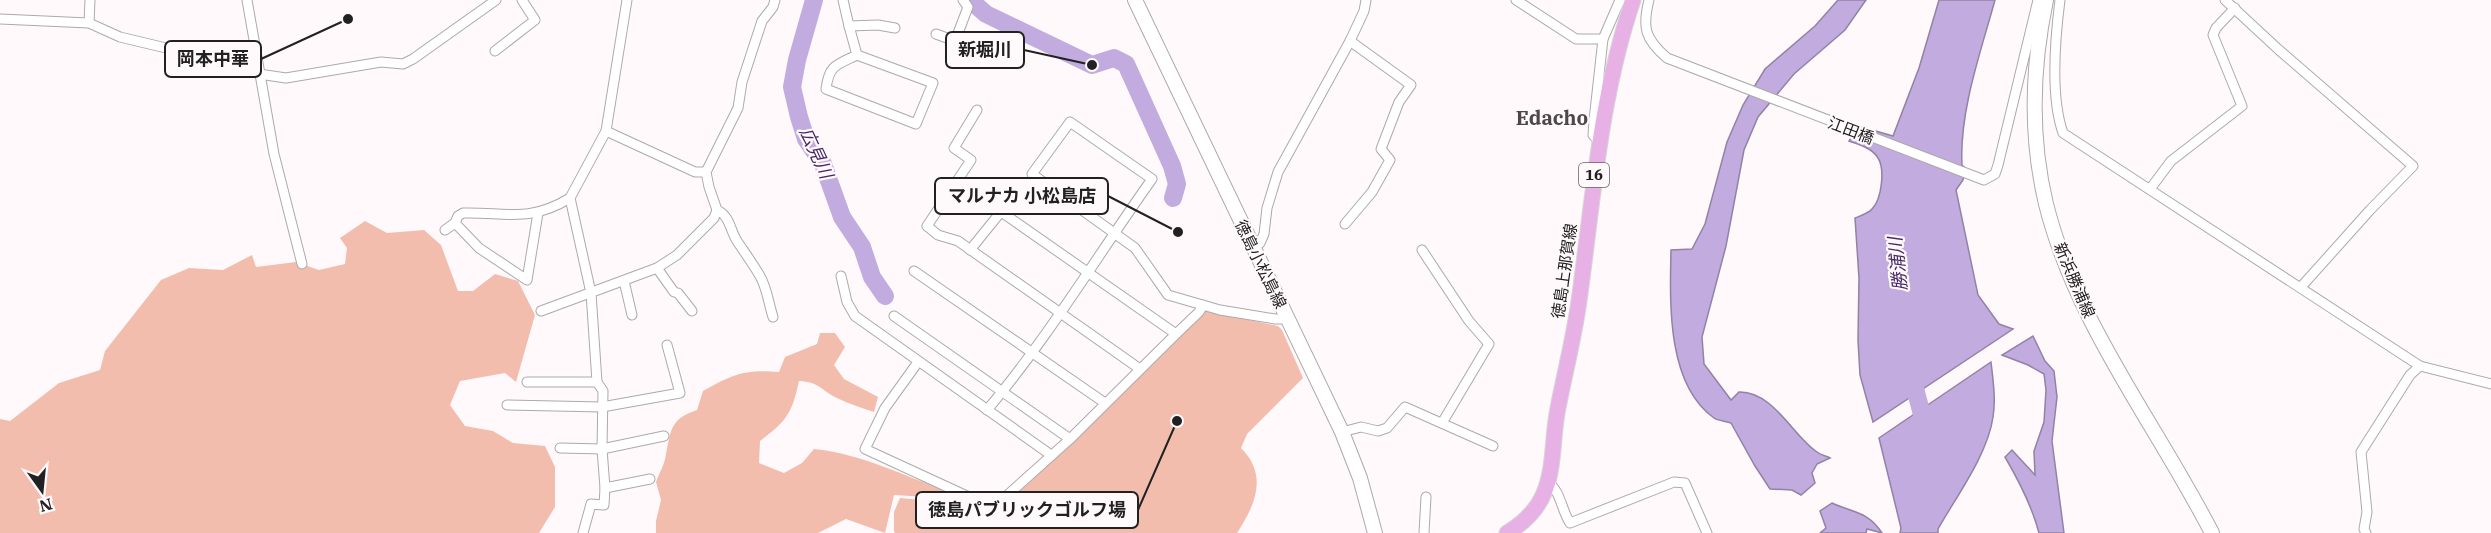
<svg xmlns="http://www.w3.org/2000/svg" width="2491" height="533" viewBox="0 0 2491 533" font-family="'IBM Plex Serif','Noto Sans JP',serif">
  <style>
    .green { fill: #f3bdad }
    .water { fill: #c2abde; stroke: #9282a5; stroke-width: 1.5 }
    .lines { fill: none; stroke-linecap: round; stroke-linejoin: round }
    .river { stroke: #c2abde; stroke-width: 18 }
    .minor-casing { stroke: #aea9ab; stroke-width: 11 }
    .secondary-casing { stroke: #aea9ab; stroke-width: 16 }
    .primary-casing { stroke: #d7d7d7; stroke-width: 17 }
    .minor { stroke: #fff; stroke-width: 9 }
    .secondary { stroke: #fff; stroke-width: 14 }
    .primary { stroke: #e8b1e6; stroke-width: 15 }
    .labels { text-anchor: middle; stroke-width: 4.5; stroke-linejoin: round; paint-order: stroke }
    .shield { fill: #fff9fc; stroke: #646263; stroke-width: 1.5 }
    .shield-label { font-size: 15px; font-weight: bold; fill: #222121 }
    .street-label { font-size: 16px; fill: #222121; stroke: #fff9fc }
    .water-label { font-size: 18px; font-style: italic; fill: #472864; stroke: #fff9fc }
    .quarter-label { font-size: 20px; font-weight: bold; fill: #4c4749; stroke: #fff9fc }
    .leader { fill: none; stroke: #222121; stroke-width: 2 }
    .callout-dot { fill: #222121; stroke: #fff9fc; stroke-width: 2 }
    .callout { fill: #fff9fc; stroke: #222121; stroke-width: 2 }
    .callout-label { font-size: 18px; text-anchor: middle; font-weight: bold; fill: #222121 }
  </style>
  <rect width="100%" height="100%" fill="#fff9fc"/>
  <g class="green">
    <path d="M365 221 387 233 424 230 441 245 458 291H473L495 274 518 281 535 315 516 382 505 373 460 381 450 405 465 426 493 431 513 443 545 446 555 467V507L539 533H0V419L10 421 59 383 100 370 105 351 161 280 189 268 223 270 252 255 256 267 296 262 319 270 345 264 347 248 340 238Z"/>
    <path d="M1206 311 1278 326 1282 330 1303 378 1247 434 1241 448C1268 475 1256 504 1237 533H895L894 531V512L900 498 922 500 991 516 1031 481Z"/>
    <path d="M820 333H835L845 347 834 365 844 379 878 397 874 412C862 408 849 404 837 398 820 390 820 382 799 381 792 413 787 421 760 441L759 463 784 473 802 463 814 449C862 454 902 475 947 491L927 497 894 495 885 533 846 519 818 533H656V521L661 500 656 482C659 473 665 464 666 454 671 430 670 419 697 410L703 391C733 374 745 369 779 372L785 357 817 344Z"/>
  </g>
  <g class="water">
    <path d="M1838 0H1866L1845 30 1794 74 1758 117 1744 150 1726 246 1702 337 1704 364 1731 400 1739 392C1773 391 1793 436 1817 452 1821 455 1826 456 1830 458L1817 464 1812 473 1815 483 1801 495 1792 490 1770 489 1755 466 1731 423C1726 421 1718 421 1714 418 1666 384 1670 301 1671 250L1692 249 1705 224 1727 142 1743 105 1765 69 1815 26Z"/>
    <path d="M1939 0H1995C1981 51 1959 112 1962 165L1965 168 1963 180 1956 190 1978 295 1999 324 2013 329 1873 422 1860 375 1858 340 1859 278 1855 218C1860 216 1869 213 1872 209 1882 199 1885 169 1878 158 1872 148 1860 145 1849 141L1858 126 1893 136 1919 68Z"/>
    <path d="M2033 336 2045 361 2054 371 2057 397 2052 441 2064 533H2039C2032 506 2019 481 2005 457L2012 450 2035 475 2034 451 2044 422 2046 390 2044 374 2028 365 2002 355Z"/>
    <path d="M1991 362C1993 380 1996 399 1993 417 1988 454 1956 497 1938 529V533H1900L1901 528 1879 438Z"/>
    <path d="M1832 503C1853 513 1868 511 1882 533L1867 529 1866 533H1820L1826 528 1820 511Z"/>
  </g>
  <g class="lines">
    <g class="river">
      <path d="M814 0 797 60 792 87 799 117 806 139 823 164 842 217 862 247 872 277 885 296"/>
      <path d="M970 0 986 14 1092 65 1114 58 1126 64 1172 166 1177 184 1173 198"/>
      <path d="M1910 370 1927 433"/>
    </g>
    <defs>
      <g id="minor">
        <path d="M247 0 274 154 302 264"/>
        <path d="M843 0 849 26 878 25 895 28"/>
        <path d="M1516 0 1576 39H1603"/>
        <path d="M1649 0C1642 28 1645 39 1667 58L1984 180 1995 174 1998 165 2038 0"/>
        <path d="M2060 0C2055 39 2050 96 2063 133L2420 366 2491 384"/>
        <path d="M2225 0 2279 50 2413 166 2370 210 2301 287"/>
        <path d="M0 19 89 23 120 37 166 48 199 52 233 62 259 74 286 78 381 62 403 64 413 59 496 0"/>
        <path d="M89 23 90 0"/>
        <path d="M849 26 857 55 933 83 916 124 826 89C829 65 836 65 857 55"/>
        <path d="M936 34 955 41"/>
        <path d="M495 51 535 20 522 0"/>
        <path d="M952 62 959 43 955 41 968 7 963 0"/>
        <path d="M977 110 954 148 971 160 927 226 938 235 958 241 1140 369"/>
        <path d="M606 131 695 172H706"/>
        <path d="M1600 143 1593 135 1594 120 1603 39 1620 0"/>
        <path d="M957 181 1176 334 1199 312 1203 305"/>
        <path d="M2150 189 2171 161 2242 106 2213 35 2216 28 2235 8"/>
        <path d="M455 223 458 216 463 213C506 212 529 223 570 198"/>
        <path d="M1345 224 1372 192 1390 160 1381 149 1399 102 1411 85 1350 41"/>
        <path d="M445 230 455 223 479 248 527 280 538 213"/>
        <path d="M1253 248 1260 243 1264 234 1267 208 1278 172 1350 41 1364 11 1366 0"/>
        <path d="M970 250 1000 213"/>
        <path d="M1422 250 1469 321 1489 344 1442 423"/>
        <path d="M657 268 674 292 678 293 692 311"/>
        <path d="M914 271 1105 403"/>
        <path d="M841 276 847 302 855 316 1051 455"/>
        <path d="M624 281 632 315"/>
        <path d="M541 311 657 268 677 255 714 218 717 210"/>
        <path d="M894 316 1070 439 1176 334"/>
        <path d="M773 317C769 305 767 288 760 276 753 264 745 253 737 241 730 230 730 216 717 210L709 187 706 172 738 108 742 82 762 21 773 7 775 0"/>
        <path d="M918 362 885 408 865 449 993 508 1070 439"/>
        <path d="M527 382H597"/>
        <path d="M507 405 602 407 680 393 667 345"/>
        <path d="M987 410C1048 338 1097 256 1152 179L1070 122 1032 174 1135 248 1168 295 1220 310 1275 319H1287"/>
        <path d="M1342 432 1361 427 1378 431 1387 428 1405 407 1493 446"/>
        <path d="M560 448 602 449 603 391 597 382 591 293 570 198 606 131 627 0"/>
        <path d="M1548 482C1561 492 1561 509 1570 523L1674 482 1685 483 1707 533"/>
        <path d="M605 488 602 449 664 436"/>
        <path d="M583 533 591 504 604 505 605 488 650 479"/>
        <path d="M1424 533 1426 497"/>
        <path d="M2366 533 2364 529 2367 512 2361 452 2410 375 2420 366"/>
      </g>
      <g id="secondary">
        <path d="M1135 0 1342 432 1360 478 1375 533"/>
        <path d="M2046 0C2032 67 2030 137 2046 204 2076 324 2156 424 2212 533"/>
      </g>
      <path id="primary" d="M1507 533C1522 524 1537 510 1544 493 1555 467 1552 436 1558 408 1565 372 1574 337 1579 301 1593 200 1600 97 1633 0"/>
    </defs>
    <use href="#minor" class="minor-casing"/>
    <use href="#secondary" class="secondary-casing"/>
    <use href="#primary" class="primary-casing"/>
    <use href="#minor" class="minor"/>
    <use href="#secondary" class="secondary"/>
    <use href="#primary" class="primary"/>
  </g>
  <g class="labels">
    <rect class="shield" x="1579" y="163" width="30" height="24" rx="4.5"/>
    <g class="shield-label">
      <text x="1594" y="180">16</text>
    </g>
    <g class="street-label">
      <text transform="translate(1851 130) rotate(21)" y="6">江田橋</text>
      <text transform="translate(1261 264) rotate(64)" y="6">徳島小松島線</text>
      <text transform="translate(1564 271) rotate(-82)" y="6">徳島上那賀線</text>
      <text transform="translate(2075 280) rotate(67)" y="6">新浜勝浦線</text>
    </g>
    <g class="water-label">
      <text transform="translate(816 153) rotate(65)" y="6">広見川</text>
      <text transform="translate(1898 264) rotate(-96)" y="6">勝浦川</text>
    </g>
    <g class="quarter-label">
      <text x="1552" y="125">Edacho</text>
    </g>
  </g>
  <path class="leader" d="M1092 65L1024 50M348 19L261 59M1178 232L1108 196M1177 421L1138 510"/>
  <g class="callout-dot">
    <circle cx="1092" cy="65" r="6"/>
    <circle cx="348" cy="19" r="6"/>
    <circle cx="1178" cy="232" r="6"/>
    <circle cx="1177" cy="421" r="6"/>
  </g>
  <g class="callout">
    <rect x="946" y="32" width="78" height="36" rx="6"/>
    <rect x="165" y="41" width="96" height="36" rx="6"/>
    <rect x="935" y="178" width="173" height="36" rx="6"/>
    <rect x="916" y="492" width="222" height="36" rx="6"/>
  </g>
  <g class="callout-label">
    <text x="985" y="56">新堀川</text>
    <text x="213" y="65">岡本中華</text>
    <text x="1022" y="202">マルナカ 小松島店</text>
    <text x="1027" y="516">徳島パブリックゴルフ場</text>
  </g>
  <g transform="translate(42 491) rotate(165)" stroke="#fff9fc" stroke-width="4.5" paint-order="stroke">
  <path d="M0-4.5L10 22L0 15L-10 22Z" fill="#222121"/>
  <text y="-9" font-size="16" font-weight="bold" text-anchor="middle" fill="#222121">N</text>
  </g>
</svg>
